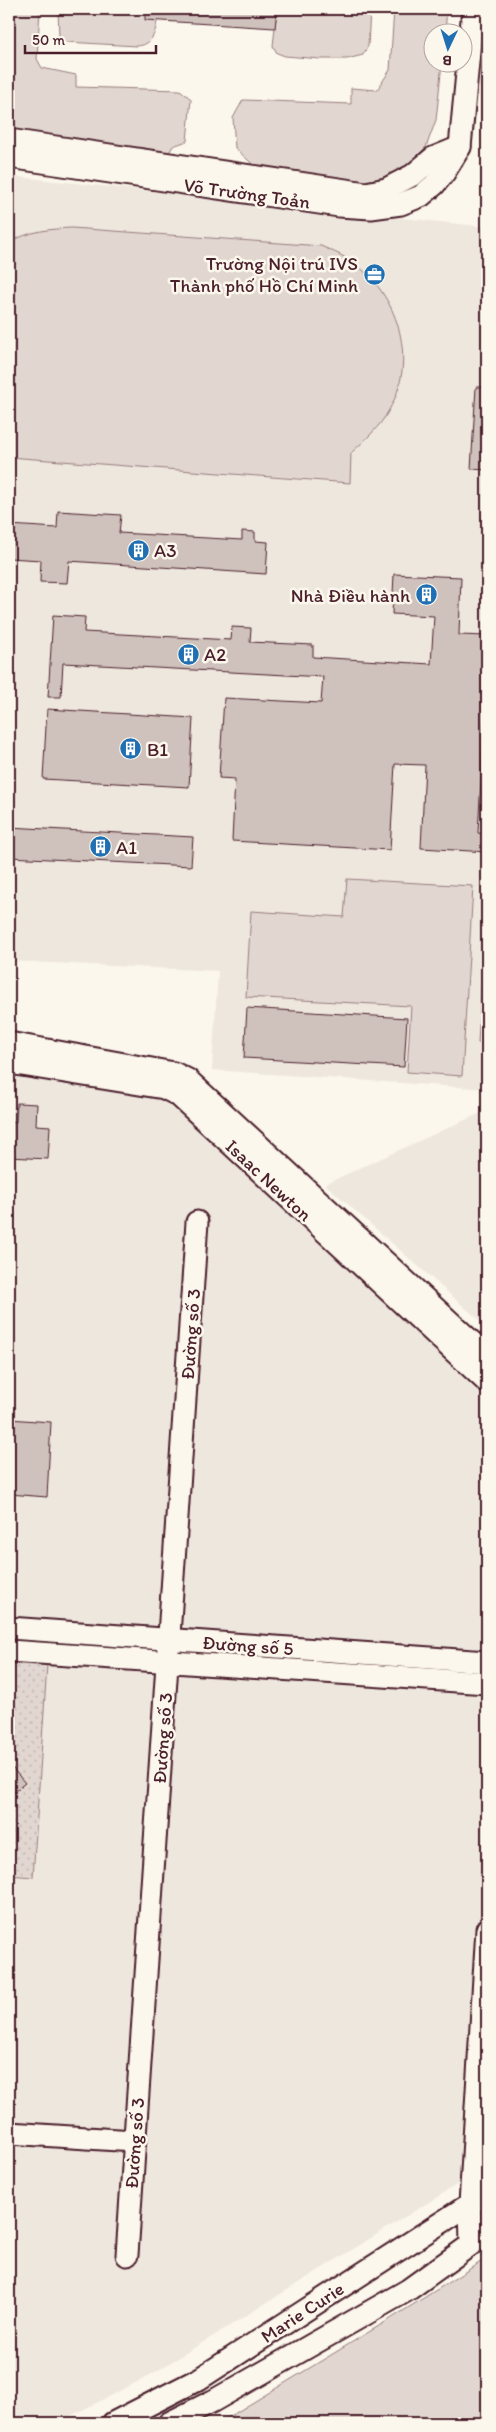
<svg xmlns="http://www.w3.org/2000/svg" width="496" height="2432" viewBox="0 0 496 2432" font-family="Itim,sans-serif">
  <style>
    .built { fill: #eee7de }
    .grass { fill: #e2d7d0; stroke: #967b7e }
    .park { fill: url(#park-dots); stroke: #967b7e }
    .building { fill: #cfc2bc; stroke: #4a1f2b }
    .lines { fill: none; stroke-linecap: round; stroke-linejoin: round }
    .minor-casing { stroke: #4a1f2b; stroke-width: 25 }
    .minor { stroke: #fbf7ec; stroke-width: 21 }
    .labels { text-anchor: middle; stroke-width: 5; stroke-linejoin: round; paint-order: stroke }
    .street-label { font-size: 19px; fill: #4a1f2b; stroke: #fbf7ec }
    .poi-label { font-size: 19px; fill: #4a1f2b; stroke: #fbf7ec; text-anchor: start }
  </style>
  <defs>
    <pattern id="park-dots" width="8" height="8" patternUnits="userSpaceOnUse" patternTransform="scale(1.25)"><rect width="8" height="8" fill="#e2d7d0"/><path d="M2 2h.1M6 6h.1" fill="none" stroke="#c3b8b3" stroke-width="1.8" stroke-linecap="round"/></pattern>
  </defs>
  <rect width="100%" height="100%" fill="#fbf7ec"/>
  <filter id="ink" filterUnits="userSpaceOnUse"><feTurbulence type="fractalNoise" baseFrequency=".02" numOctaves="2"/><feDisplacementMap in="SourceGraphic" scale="10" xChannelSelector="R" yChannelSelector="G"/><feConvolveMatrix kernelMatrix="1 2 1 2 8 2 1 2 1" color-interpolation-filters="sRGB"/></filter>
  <g filter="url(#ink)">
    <g class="built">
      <path d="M9 176 487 227V1089L212 1070 218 971 9 961Z"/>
      <path d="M9 1069 162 1092 487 1390V2166L147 2377 57 2423H9Z"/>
      <path d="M487 1110V1327L325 1184Z"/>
    </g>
    <g class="grass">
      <path d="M9 9H40L37 59 42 68 76 75V87L180 90 191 99 187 141 173 146 167 156 9 133Z"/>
      <path d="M58 9H158C157 25 156 45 137 46L66 42 59 37Z"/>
      <path d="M277 9H370L368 46 363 55 347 59H321L285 56 277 53 273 46Z"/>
      <path d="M394 9H447L445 32H434V62L442 63 436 120 426 147 407 166 377 182 348 187 260 171 235 148 233 118 243 100 351 104V88L377 90 390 70Z"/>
      <path d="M72 228 321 246C334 252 347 257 358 266 400 300 417 362 389 410 380 427 365 440 351 453L350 483 9 457V243C28 231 50 229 72 228Z"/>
      <path d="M347 879 473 886 462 1076 407 1072 411 1006 246 997 251 911 344 917Z"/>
      <path d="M485 921 487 922V1044L478 1043Z"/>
      <path d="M487 2258V2423H219L392 2318Z"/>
    </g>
    <path class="park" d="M9 1662 47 1665 33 1877 9 1875V1796L24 1783 9 1764Z"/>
    <g class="building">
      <path d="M145 9H277L275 28 145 20Z"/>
      <path d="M476 387H487V470L471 469Z"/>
      <path d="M58 511 121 515 119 533 242 540V531L255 532V541L268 542 266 574 69 561 67 583 40 582 41 560 9 558V525L57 528Z"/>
      <path d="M394 574 461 577 459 635 487 636V675L478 833 487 834V852L421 848 425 765 395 764 390 850 232 841 235 779 219 778 224 698 321 703 323 677 63 663 61 697H48L53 615 85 617 84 632 231 640 232 627 251 628 250 642 313 645V657L431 664 434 616 392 614Z"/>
      <path d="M47 709 193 718 189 787 43 779Z"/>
      <path d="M9 827 193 837 191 866 9 857Z"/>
      <path d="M247 1008 407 1018 404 1067 244 1058Z"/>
      <path d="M17 1103 37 1104 36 1125 50 1126 48 1159 9 1157V1121L16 1122Z"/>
      <path d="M9 1419 51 1422 47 1497 9 1494Z"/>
      <path d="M9 1764 25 1783 9 1796Z"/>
    </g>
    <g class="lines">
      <defs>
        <g id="minor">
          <path d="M9 140 366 193 386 189 413 175 433 158 460 147"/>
          <path d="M9 157 339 206 371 208 401 204 421 196 434 185 444 173 460 147 473 9"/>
          <path d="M9 1043 174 1073 188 1080 487 1356"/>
          <path d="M9 1063 164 1088 178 1095 487 1382"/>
          <path d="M9 1628 487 1662"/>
          <path d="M9 1651 487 1683"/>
          <path d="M9 2133 134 2141"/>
          <path d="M471 2244 470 2204 487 1929"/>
          <path d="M127 2255 197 1222"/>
          <path d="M113 2423 199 2379 487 2193"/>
          <path d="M169 2423 213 2401 408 2290 487 2233"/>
        </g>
      </defs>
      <use href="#minor" class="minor-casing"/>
      <use href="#minor" class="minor"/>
    </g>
  </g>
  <defs>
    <symbol id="office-disc" viewBox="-11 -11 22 22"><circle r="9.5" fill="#1f6fb2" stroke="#fbf7ec"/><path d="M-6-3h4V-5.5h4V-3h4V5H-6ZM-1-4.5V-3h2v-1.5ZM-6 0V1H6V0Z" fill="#fff"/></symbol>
    <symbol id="building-disc" viewBox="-11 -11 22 22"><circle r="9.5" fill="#1f6fb2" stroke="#fbf7ec"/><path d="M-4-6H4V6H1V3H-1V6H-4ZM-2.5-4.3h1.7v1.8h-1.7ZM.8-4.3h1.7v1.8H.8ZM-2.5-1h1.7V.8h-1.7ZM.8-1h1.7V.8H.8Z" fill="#fff"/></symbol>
  </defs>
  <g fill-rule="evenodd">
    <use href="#office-disc" x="362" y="262" width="25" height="25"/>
    <use href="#building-disc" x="126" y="538" width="25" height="25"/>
    <use href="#building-disc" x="414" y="582" width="25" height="25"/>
    <use href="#building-disc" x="176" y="642" width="25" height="25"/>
    <use href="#building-disc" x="118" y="736" width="25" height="25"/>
    <use href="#building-disc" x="88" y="834" width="25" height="25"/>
  </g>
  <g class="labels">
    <g class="street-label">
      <text transform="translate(247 193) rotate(8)" y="7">Võ Trường Toản</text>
      <text transform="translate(269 1180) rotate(43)" y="7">Isaac Newton</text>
      <text transform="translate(190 1334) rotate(-86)" y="7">Đường số 3</text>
      <text transform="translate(248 1645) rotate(4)" y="7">Đường số 5</text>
      <text transform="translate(162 1738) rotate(-86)" y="7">Đường số 3</text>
      <text transform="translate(134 2143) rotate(-86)" y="7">Đường số 3</text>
      <text transform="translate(302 2312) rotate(-33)" y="7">Marie Curie</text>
    </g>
    <g class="poi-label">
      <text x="358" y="270" text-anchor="end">Trường Nội trú IVS<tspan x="358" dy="22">Thành phố Hồ Chí Minh</tspan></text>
      <text x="154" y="557">A3</text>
      <text x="410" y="602" text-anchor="end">Nhà Điều hành</text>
      <text x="204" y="661">A2</text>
      <text x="147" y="756">B1</text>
      <text x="116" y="854">A1</text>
    </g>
  </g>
  <rect width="496" height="2432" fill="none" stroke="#fbf7ec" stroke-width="30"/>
  <rect x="15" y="15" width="466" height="2402" fill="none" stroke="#4a1f2b" stroke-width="2" filter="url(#ink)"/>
  <g transform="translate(448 48) rotate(184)"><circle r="24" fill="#fbf7ec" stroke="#b4a19f"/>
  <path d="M0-4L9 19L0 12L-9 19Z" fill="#1f6fb2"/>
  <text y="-8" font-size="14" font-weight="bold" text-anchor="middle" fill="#4a1f2b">B</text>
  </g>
  <path d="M25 45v8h131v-8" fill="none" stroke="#4a1f2b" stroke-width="2.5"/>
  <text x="32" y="45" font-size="15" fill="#4a1f2b" stroke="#fbf7ec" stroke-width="4" paint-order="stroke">50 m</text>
</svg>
